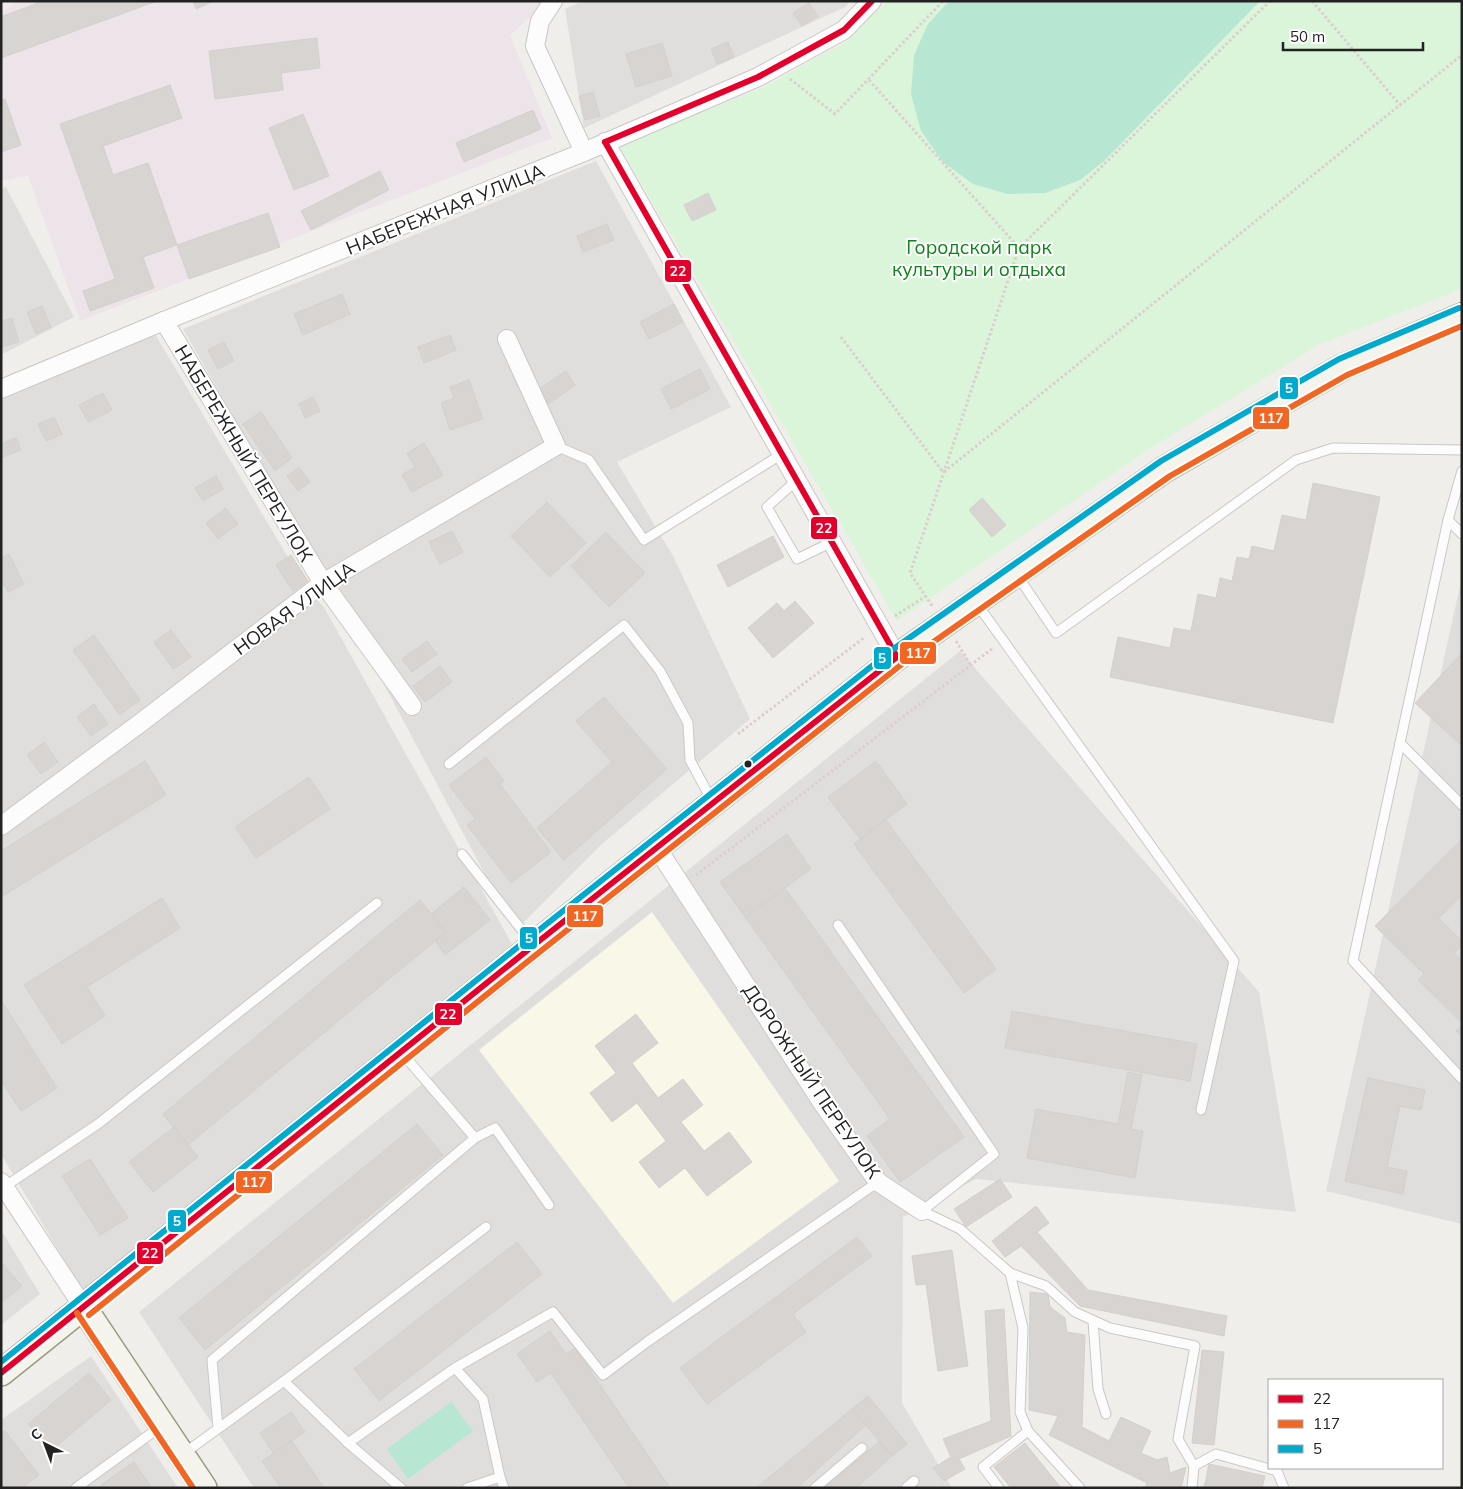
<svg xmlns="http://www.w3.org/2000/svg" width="1463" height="1489" viewBox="0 0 1463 1489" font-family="Mulish,sans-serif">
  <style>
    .residential { fill: #dfdedc }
    .industrial { fill: #ede4e9 }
    .education { fill: #f8f7e8 }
    .park { fill: #daf5da }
    .pitch { fill: #b7e6d2 }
    .building { fill: #d7d4d2; stroke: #d3d0cc }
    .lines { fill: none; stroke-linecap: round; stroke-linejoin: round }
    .lane-casing { stroke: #c9c8c7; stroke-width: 11 }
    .street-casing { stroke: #c9c8c7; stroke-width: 20 }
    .secondary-casing { stroke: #999a82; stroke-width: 28 }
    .path { stroke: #dccecd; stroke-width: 3; stroke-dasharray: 2.5 2.5; stroke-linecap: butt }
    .lane { stroke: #fdfcfc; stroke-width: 9 }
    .street { stroke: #fdfcfc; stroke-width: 18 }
    .secondary { stroke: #f4f4ed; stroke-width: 25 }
    .bus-1-casing { stroke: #fff; stroke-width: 10 }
    .bus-2-casing { stroke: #fff; stroke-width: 10 }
    .bus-3-casing { stroke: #fff; stroke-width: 10 }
    .bus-1 { stroke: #e4002b; stroke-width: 6 }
    .bus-2 { stroke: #f26522; stroke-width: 6 }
    .bus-3 { stroke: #00a9ce; stroke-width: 6 }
    .bus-dot { fill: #222; stroke: #fff; stroke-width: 2 }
    .labels { text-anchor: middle; stroke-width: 4; stroke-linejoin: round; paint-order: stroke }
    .street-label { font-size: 19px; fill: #222; stroke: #fff }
    .park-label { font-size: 19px; fill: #0c8416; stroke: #fff }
    .line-badge { stroke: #fff; stroke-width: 2 }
    .badge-label { font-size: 14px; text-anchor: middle; font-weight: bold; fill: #fff }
  </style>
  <rect width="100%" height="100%" fill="#f0eeeb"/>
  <g class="residential">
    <path d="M583 1H850L845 7 584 128 565 9Z"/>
    <path d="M596 161 731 407 617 462 673 556 750 719 602 844 515 931 335 592 183 329Z"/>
    <path d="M6 187 74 317 1 355V188Z"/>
    <path d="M155 334 298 574 325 609 512 944 82 1290 1 1154V400Z"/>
    <path d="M1462 577V1224L1326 1191Z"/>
    <path d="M960 651 1259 992 1296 1212 976 1179 903 1217 902 1403 952 1488H254L139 1312Z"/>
    <path d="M1 1230 40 1294 1 1325Z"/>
    <path d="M91 1356 178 1488H1V1420Z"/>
  </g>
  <path class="industrial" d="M17 1H549L510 35 552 138 80 321 28 176 1 181V13Z"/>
  <path class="education" d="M652 912 839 1181 673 1303 479 1050Z"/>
  <path class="park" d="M887 1H1462V289L1320 344 1151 448 897 621 619 145 762 88 849 40Z"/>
  <g class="pitch">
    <path d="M949 1H1260L1104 161 1080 180 1045 193 1008 194 973 184 943 162 921 131 911 94 914 55 928 24Z"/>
    <path d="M451 1402 473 1431 408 1479 387 1449Z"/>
  </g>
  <g class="building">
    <path d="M43 1H157L1 58V17Z"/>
    <path d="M193 1H214L196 9Z"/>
    <path d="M809 3 818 16 802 26 793 13Z"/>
    <path d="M317 38 320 68 281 73 283 90 215 99 209 51Z"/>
    <path d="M728 42 734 57 717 64 711 49Z"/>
    <path d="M662 43 672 76 636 87 626 54Z"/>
    <path d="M170 85 182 118 103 146 113 175 148 163 177 245 143 257 154 288 90 311 83 291 115 279 60 124Z"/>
    <path d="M593 92 600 116 585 120 579 96Z"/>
    <path d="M5 99 21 145 1 152V100Z"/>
    <path d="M533 110 541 129 464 162 456 143Z"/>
    <path d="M303 114 329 176 294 190 269 128Z"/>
    <path d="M380 171 389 190 311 230 301 211Z"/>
    <path d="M708 193 716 210 692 221 684 205Z"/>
    <path d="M268 213 280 247 189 279 177 245Z"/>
    <path d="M607 224 614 240 583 252 577 236Z"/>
    <path d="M342 294 350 314 303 335 294 314Z"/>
    <path d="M674 304 683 322 649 339 640 322Z"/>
    <path d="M42 306 51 327 36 334 27 312Z"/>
    <path d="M12 318 19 342 1 347V321Z"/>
    <path d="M450 335 456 350 424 363 418 347Z"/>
    <path d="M224 342 234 361 218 369 208 350Z"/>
    <path d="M700 369 710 389 671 409 661 389Z"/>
    <path d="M566 371 575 385 548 404 538 390Z"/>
    <path d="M469 380 483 419 450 430 441 403 454 398 450 387Z"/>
    <path d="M103 393 112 410 88 422 79 405Z"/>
    <path d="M313 397 320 411 305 418 299 404Z"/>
    <path d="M261 412 292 458 275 471 243 424Z"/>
    <path d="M54 417 62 434 46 441 38 424Z"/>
    <path d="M16 438 21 450 1 458V444Z"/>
    <path d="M424 443 443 475 412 492 402 475 415 467 407 453Z"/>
    <path d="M299 467 310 482 298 491 287 476Z"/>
    <path d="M216 476 223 489 203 501 195 488Z"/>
    <path d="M1313 483 1380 497 1333 723 1110 677 1118 637 1170 648 1174 628 1191 631 1198 594 1216 598 1220 578 1232 581 1237 557 1249 559 1252 546 1274 551 1282 515 1306 520Z"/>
    <path d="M982 498 1006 525 992 537 969 510Z"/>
    <path d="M547 502 586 543 550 577 511 536Z"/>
    <path d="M226 508 238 524 218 539 206 523Z"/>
    <path d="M452 531 463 552 440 564 429 542Z"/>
    <path d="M606 532 645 573 609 607 571 566Z"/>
    <path d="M773 536 784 557 728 587 717 565Z"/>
    <path d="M9 554 24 584 8 592 1 580V558Z"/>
    <path d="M291 555 308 581 293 591 276 565Z"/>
    <path d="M795 601 814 623 773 658 748 628 777 603 784 611Z"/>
    <path d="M171 630 191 657 173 669 154 642Z"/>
    <path d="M94 635 140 700 120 715 73 650Z"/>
    <path d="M427 641 437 654 412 672 402 659Z"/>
    <path d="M1462 653V746L1415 703Z"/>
    <path d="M440 666 452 682 425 702 413 686Z"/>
    <path d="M604 697 667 769 564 860 537 828 612 762 576 721Z"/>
    <path d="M94 704 108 724 91 736 77 717Z"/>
    <path d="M44 742 58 762 41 774 27 755Z"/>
    <path d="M486 757 504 781 500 784 551 852 511 883 467 825 475 819 449 785Z"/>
    <path d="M145 761 166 795 1 897V851Z"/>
    <path d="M876 761 907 804 860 839 828 797Z"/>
    <path d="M309 777 330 809 256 858 235 827Z"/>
    <path d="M886 820 996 969 964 993 854 844Z"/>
    <path d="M787 834 811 869 745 917 720 882Z"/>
    <path d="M1462 839V895L1439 918 1462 941V946L1454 953 1462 961V1023L1418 980 1424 974 1375 926Z"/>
    <path d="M464 887 490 920 445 955 435 941 446 932 431 914Z"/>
    <path d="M785 888 964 1137 900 1182 867 1136 890 1119 745 917Z"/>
    <path d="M162 898 180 928 87 987 105 1016 62 1044 24 985Z"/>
    <path d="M420 900 446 932 188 1145 163 1114Z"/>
    <path d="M1 1000 57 1088 21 1111 1 1081Z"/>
    <path d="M1012 1011 1197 1044 1190 1081 1005 1048Z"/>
    <path d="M636 1014 658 1043 632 1063 658 1098 683 1079 703 1105 681 1122 704 1151 729 1132 752 1162 707 1196 685 1168 659 1188 639 1162 666 1141 637 1103 612 1122 590 1093 616 1073 595 1046Z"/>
    <path d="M1462 1025V1037L1456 1031Z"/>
    <path d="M1128 1072 1142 1075 1131 1129 1143 1131 1135 1178 1027 1158 1036 1109 1118 1124Z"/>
    <path d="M1368 1078 1425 1090 1421 1110 1400 1106 1387 1167 1407 1171 1403 1194 1345 1181Z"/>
    <path d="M417 1124 443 1155 205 1350 179 1318Z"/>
    <path d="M174 1127 198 1157 153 1192 129 1162Z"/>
    <path d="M90 1159 128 1218 100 1235 62 1176Z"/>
    <path d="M1000 1179 1012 1197 966 1227 954 1209Z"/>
    <path d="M1036 1206 1049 1223 1037 1232 1088 1290 1227 1316 1224 1336 1080 1306 1021 1246 1005 1257 992 1241Z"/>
    <path d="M857 1237 872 1256 793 1314 806 1332 707 1404 680 1368Z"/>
    <path d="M517 1242 542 1274 379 1401 354 1369Z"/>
    <path d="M952 1250 968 1366 938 1371 926 1284 916 1285 912 1256Z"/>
    <path d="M1 1262 22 1286 1 1303Z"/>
    <path d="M1030 1292 1048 1294 1050 1307 1065 1318 1067 1332 1085 1335 1082 1427 1109 1441 1121 1417 1151 1431 1141 1453 1157 1460 1167 1457 1170 1473 1186 1467 1181 1488H1145L1147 1483 1049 1435 1058 1416 1029 1410Z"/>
    <path d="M1004 1309 1011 1436 959 1459 965 1469 944 1481 933 1468 951 1457 943 1439 991 1421 985 1311Z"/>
    <path d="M550 1331 566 1354 575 1348 670 1488H629L551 1373 537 1382 517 1354Z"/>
    <path d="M1202 1350 1224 1352 1214 1445 1192 1443Z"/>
    <path d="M89 1373 111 1400 51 1451 28 1424Z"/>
    <path d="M868 1396 907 1444 892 1456 852 1409Z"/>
    <path d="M852 1409 866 1425 797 1488H756Z"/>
    <path d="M291 1412 305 1432 273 1453 260 1433Z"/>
    <path d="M5 1431 39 1475 22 1488H1V1434Z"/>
    <path d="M292 1441 324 1488H281L262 1461Z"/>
    <path d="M879 1442 892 1456 856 1488H825Z"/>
    <path d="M1025 1443 1061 1488H1011L994 1467Z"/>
    <path d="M134 1462 152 1488H103L101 1485Z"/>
    <path d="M1209 1464 1265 1476 1262 1488H1204Z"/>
  </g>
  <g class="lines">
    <defs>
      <g id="lane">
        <path d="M556 446 589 460 644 540 782 454"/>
        <path d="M1462 471 1448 520 1353 961 1462 1079"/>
        <path d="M797 480 767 507 797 559 832 542"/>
        <path d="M1448 520 1462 534"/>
        <path d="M1017 575 1056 633 1296 460 1333 448 1462 450"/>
        <path d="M977 604 1234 961 1201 1110"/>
        <path d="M1400 743 1462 805"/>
        <path d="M449 764 624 625 660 671 688 723 690 760 712 801"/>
        <path d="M462 854 532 943"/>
        <path d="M838 925 994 1154 922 1211 960 1229 1010 1273 1023 1328 1020 1412 1028 1431 1080 1488"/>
        <path d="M475 1138 495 1128 549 1205"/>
        <path d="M4 1187 98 1124 377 903"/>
        <path d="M1010 1273 1046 1286 1075 1312 1110 1328 1195 1346 1178 1439 1194 1466 1192 1488"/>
        <path d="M1093 1321 1098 1389 1106 1414"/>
        <path d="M455 1368 483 1399 500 1477"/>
        <path d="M284 1381 486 1227"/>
        <path d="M218 1428 212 1360 475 1138 402 1053"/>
        <path d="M348 1443 455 1368 553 1312 603 1375 647 1342 878 1182"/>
        <path d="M183 1454 284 1381 348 1443 401 1488"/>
        <path d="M1194 1466 1216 1454 1277 1471 1284 1488"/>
        <path d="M76 1488 160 1427"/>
        <path d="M467 1488 500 1477 504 1488"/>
        <path d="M815 1488 862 1448"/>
        <path d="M906 1488 914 1481"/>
        <path d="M999 1488 983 1467 1028 1431"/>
      </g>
      <g id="street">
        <path d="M553 1 540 21 535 46 584 152"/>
        <path d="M605 142 897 657"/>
        <path d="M164 321 323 583 412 706"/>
        <path d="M1 389 164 321 584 152 758 77 844 30 872 1"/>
        <path d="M1 826 139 724 323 583 556 446 507 339"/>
        <path d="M657 848 823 1104 878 1182 922 1211"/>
        <path d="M1 1182 84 1308"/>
      </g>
      <g id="secondary">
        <path d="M84 1308 204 1488"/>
        <path d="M1 1373 534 945 897 657 1165 469 1343 367 1462 316"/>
      </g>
    </defs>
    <use href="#lane" class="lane-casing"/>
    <use href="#street" class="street-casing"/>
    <use href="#secondary" class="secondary-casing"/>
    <g class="path">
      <path d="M1312 1 1400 105"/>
      <path d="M790 79 835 114 943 1"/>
      <path d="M869 80 1019 248 910 573 933 607"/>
      <path d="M1019 248 1270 1"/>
      <path d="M841 337 943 472"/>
      <path d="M944 472 1462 55"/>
      <path d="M895 616 926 596"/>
      <path d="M956 641 970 664"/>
      <path d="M738 734 865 637"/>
      <path d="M696 875 993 648"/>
    </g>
    <use href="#lane" class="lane"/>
    <use href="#street" class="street"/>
    <use href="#secondary" class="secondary"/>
    <defs>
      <g id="bus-1">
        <path d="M605 142 897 657"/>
        <path d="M605 142 758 77 844 30 872 1"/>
        <path d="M1 1373 534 945 897 657"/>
      </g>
      <g id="bus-2">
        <path d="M77 1313 193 1488"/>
        <path d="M89 1315 527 962 902 664 1170 476 1347 375 1462 326"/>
      </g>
      <path id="bus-3" d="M1 1362 529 938 892 650 1161 461 1339 359 1459 308"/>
    </defs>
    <use href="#bus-1" class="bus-1-casing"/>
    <use href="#bus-2" class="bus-2-casing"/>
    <use href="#bus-3" class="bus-3-casing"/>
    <use href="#bus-1" class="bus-1"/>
    <use href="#bus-2" class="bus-2"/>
    <use href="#bus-3" class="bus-3"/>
  </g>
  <circle class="bus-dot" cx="748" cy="764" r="4.5"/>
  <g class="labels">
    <g class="street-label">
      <text transform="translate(445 209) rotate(-22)" y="7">НАБЕРЕЖНАЯ УЛИЦА</text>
      <text transform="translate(244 453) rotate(59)" y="7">НАБЕРЕЖНЫЙ ПЕРЕУЛОК</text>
      <text transform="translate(294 608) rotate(-36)" y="7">НОВАЯ УЛИЦА</text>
      <text transform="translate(812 1081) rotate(56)" y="7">ДОРОЖНЫЙ ПЕРЕУЛОК</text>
    </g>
    <g class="park-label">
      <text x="979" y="254">Городской парк<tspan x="979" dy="22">культуры и отдыха</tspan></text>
    </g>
  </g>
  <g class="line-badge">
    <rect x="664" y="259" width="28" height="24" rx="5" fill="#e4002b"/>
    <rect x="1279" y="376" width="20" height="24" rx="5" fill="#00a9ce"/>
    <rect x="1252" y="406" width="38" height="24" rx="5" fill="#f26522"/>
    <rect x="810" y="516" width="28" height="24" rx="5" fill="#e4002b"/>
    <rect x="899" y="641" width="38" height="24" rx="5" fill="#f26522"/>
    <rect x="873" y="646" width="19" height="24" rx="5" fill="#00a9ce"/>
    <rect x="566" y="904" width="38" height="24" rx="5" fill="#f26522"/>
    <rect x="519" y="926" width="19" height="24" rx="5" fill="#00a9ce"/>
    <rect x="434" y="1002" width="29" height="24" rx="5" fill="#e4002b"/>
    <rect x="235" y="1170" width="38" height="24" rx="5" fill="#f26522"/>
    <rect x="167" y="1209" width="20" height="24" rx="5" fill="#00a9ce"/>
    <rect x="136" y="1241" width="28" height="24" rx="5" fill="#e4002b"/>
  </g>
  <g class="badge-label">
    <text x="678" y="276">22</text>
    <text x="1289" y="393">5</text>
    <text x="1271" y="423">117</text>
    <text x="824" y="533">22</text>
    <text x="918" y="658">117</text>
    <text x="882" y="663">5</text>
    <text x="585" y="921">117</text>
    <text x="529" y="943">5</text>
    <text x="448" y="1019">22</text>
    <text x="254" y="1187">117</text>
    <text x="177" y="1226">5</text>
    <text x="150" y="1258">22</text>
  </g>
  <rect width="1463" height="1489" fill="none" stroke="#222222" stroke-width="5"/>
  <rect x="1268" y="1379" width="175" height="90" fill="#ffffff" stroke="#a7a7a7"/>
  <rect x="1278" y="1395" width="25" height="8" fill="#e4002b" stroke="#a7a7a7"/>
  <text x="1313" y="1404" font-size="15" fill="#222222">22</text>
  <rect x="1278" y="1420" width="25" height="8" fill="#f26522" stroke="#a7a7a7"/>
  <text x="1313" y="1429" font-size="15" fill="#222222">117</text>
  <rect x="1278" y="1445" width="25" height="8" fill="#00a9ce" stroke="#a7a7a7"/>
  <text x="1313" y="1454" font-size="15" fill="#222222">5</text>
  <g transform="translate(45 1444) rotate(318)" stroke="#ffffff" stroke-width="4" paint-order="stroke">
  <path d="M0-4L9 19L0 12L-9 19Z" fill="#222222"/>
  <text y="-8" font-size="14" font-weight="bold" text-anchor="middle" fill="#222222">С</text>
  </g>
  <path d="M1283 42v8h140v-8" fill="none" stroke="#222222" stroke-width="2.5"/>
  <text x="1290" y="42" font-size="15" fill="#222222" stroke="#ffffff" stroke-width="4" paint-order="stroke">50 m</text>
</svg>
